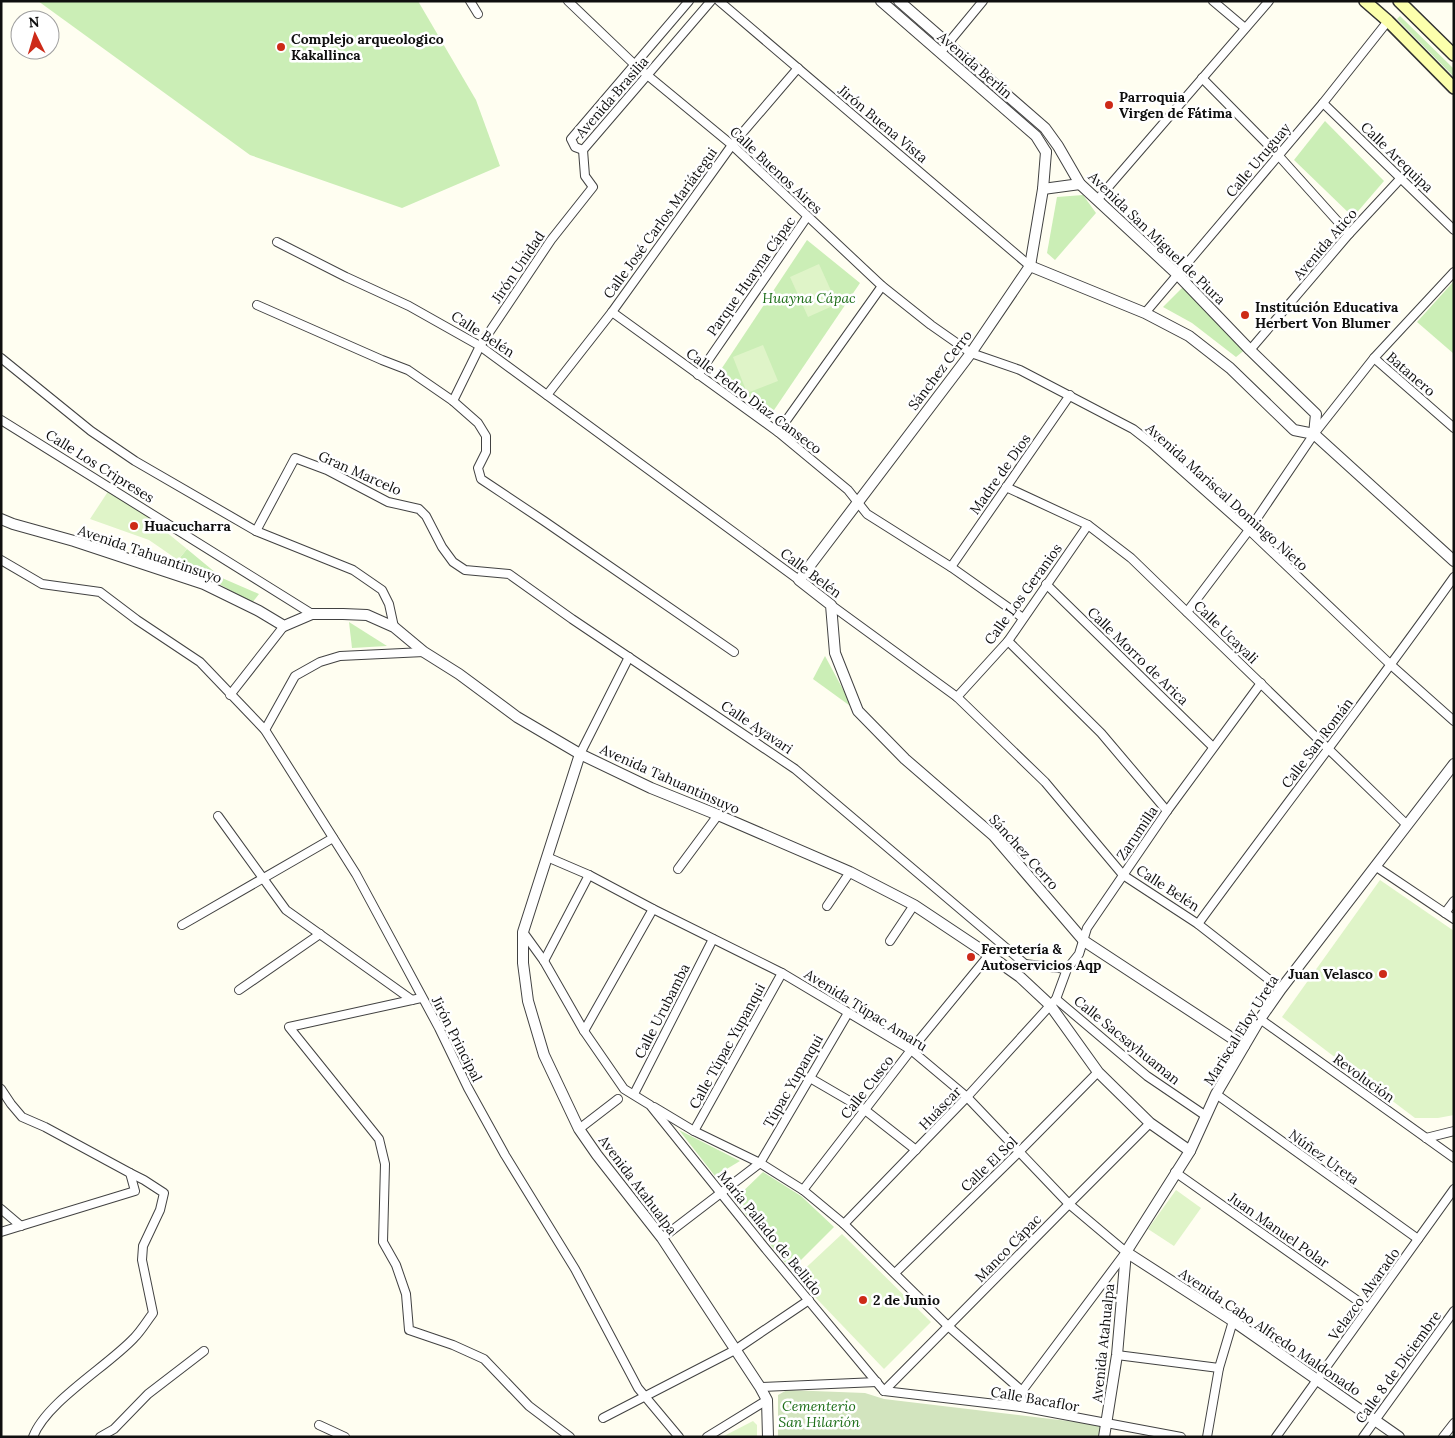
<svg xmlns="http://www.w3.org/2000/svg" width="1455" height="1438" viewBox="0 0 1455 1438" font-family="Lora,serif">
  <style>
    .green { fill: #cbeeb6 }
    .cemetery { fill: #d2e4be }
    .pitch { fill: #dff4c8 }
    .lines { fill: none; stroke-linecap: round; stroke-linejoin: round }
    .minor-casing { stroke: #424242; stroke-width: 10 }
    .tertiary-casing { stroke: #424242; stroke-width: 12 }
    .secondary-casing { stroke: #313131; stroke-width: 14 }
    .minor { stroke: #fff; stroke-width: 8 }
    .tertiary { stroke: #fff; stroke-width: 10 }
    .secondary { stroke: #fcffac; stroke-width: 11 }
    .poi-dot { fill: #cd2a18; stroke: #fff; stroke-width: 2 }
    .labels { text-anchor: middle; stroke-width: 5; stroke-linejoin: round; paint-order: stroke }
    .poi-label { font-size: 14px; font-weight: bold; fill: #0f0f0f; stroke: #fff; text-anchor: start }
    .street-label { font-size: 14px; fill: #0f0f0f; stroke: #fff }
    .park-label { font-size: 14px; font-style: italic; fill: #1d6e18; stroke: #fff }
  </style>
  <rect width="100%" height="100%" fill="#fffef1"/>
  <g class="green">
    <path d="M38 1H418L476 100 500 166 402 208 250 155Z"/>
    <path d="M1400 16 1454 69V77L1397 19Z"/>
    <path d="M1325 121 1384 181 1353 217 1294 160Z"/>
    <path d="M1083 195 1096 213 1055 260 1047 253 1057 197Z"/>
    <path d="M807 240 860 283 772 413 718 374Z"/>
    <path d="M1454 281V354L1417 322Z"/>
    <path d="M1183 287 1247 348 1236 357 1192 323 1163 307Z"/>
    <path d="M187 549 222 578 259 594 252 603 178 560Z"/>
    <path d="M349 622 387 646 352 648Z"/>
    <path d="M825 656 853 708 813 679Z"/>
    <path d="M679 1130 740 1161 715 1176Z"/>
    <path d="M763 1172 801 1196 834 1227 791 1270 734 1200Z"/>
  </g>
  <path class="cemetery" d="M787 1390 865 1393 884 1399 1101 1425 1098 1437H778V1395Z"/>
  <g class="pitch">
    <path d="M819 264 837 304 808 317 790 277Z"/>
    <path d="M763 345 778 381 747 393 733 357Z"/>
    <path d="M111 487 187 549 178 560 149 540 90 519Z"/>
    <path d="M1380 880 1454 931V1115L1438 1118H1415L1282 1017Z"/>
    <path d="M1176 1190 1201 1208 1174 1246 1148 1229Z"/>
    <path d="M842 1234 931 1322 884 1369 796 1277Z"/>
    <path d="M753 1421 757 1425V1437H722Z"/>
  </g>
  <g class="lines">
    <defs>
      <g id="minor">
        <path d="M470 1 478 14"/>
        <path d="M568 1 635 65 732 145 882 286 931 325 971 353 1020 370 1133 429 1151 443 1249 530 1391 665 1454 721"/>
        <path d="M689 1 571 139 575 147 583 150 711 1"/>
        <path d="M719 1 1030 266"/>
        <path d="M1213 1 1245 28"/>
        <path d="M940 53 983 1"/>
        <path d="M1202 78 1278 155 1349 234"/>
        <path d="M1323 103 1454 230"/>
        <path d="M1098 199 1269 1"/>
        <path d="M277 242 346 277 409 306 480 346 799 580"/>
        <path d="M257 305 382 360 408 370 453 401 478 423 486 436V452L478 468 481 479 544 521 734 652"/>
        <path d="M612 312 778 432 848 490 867 514 951 567 1023 618"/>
        <path d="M1145 313 1323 103 1388 21"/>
        <path d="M1250 350 1349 234 1401 178"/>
        <path d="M1 358 91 431 135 461 256 531 353 570 382 590 389 604 394 627"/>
        <path d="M1374 358 1454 428"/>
        <path d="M698 375 807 217"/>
        <path d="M547 395 612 312 732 145 798 68"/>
        <path d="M453 401 480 346 551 240 593 187 585 176 583 150"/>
        <path d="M1 420 312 614"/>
        <path d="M778 432 882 286"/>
        <path d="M1006 487 1088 525 1131 558 1406 824"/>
        <path d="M256 531 295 458 327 470 388 502 419 509 426 516 442 547 453 562 465 570 509 574 572 619 795 769 1025 964"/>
        <path d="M1 560 42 584 100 592 137 620 200 662 265 730 356 874 439 1028 468 1088 505 1155 575 1269 638 1388 679 1437"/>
        <path d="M951 567 1070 395"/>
        <path d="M1046 584 1213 747"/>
        <path d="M831 605 957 697 1045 782 1123 875 1198 924 1281 989"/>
        <path d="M1187 612 1249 530 1314 434 1374 358 1454 272"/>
        <path d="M1008 641 1101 733 1167 811"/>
        <path d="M230 695 284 626"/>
        <path d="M957 697 1008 641 1088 525"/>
        <path d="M265 730 295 676 320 662 340 656 424 652"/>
        <path d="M580 754 629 657"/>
        <path d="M218 816 286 910 412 1000"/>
        <path d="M547 857 589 875 653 909 782 973 911 1050 967 1097 1069 1204 1126 1252 1022 1391 1021 1407"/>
        <path d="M1375 866 1454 919"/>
        <path d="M678 869 718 815"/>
        <path d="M827 906 850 872"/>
        <path d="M1445 913 1454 901"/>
        <path d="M1198 924C1283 808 1371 694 1454 577"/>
        <path d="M182 925 333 838"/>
        <path d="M523 932 544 961 584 1031 624 1089 650 1105 765 1248 884 1391"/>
        <path d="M890 941 914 905"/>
        <path d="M544 961 589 875"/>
        <path d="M1025 964 1067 969"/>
        <path d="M239 990 320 934"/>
        <path d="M421 998 289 1027 379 1139 385 1164 383 1242 396 1265 406 1294 409 1330 453 1345 484 1359 529 1406 570 1437"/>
        <path d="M1056 999 1147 1076 1206 1116"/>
        <path d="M1260 1019 1454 1158"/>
        <path d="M584 1031 653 909"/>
        <path d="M810 1078 865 1110 916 1150"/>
        <path d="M1 1089 11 1104 22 1117 45 1127 130 1173 135 1191 1 1232"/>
        <path d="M634 1094 713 939"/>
        <path d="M1216 1094 1418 1239"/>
        <path d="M654 1107 694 1131 760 1163 803 1190 844 1224 948 1326 1022 1391"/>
        <path d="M579 1129 618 1099"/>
        <path d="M694 1131 782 973"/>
        <path d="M1426 1138 1454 1131"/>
        <path d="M1175 1172 1368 1308"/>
        <path d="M803 1190 911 1050 989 955"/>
        <path d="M1 1209 21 1226"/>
        <path d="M844 1224 967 1097 1056 999 1067 969 1079 954 1087 928 1167 811 1261 683"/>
        <path d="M662 1238 760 1163 848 1013"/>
        <path d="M895 1273 1019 1152 1098 1072"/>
        <path d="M1117 1355 1219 1368"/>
        <path d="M760 1387 877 1382"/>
        <path d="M884 1391 1069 1204 1150 1123"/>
        <path d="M884 1391 1021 1407 1181 1437"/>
        <path d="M603 1418 735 1350 809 1300"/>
        <path d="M319 1425 345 1437"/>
        <path d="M33 1437C46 1402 108 1366 134 1338 141 1331 147 1321 153 1313L142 1260 143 1246 160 1210 164 1193 144 1180 130 1173"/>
        <path d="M100 1437 114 1429 148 1394 204 1351"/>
        <path d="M707 1437 767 1400"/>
        <path d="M1207 1437 1219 1368 1233 1321"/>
        <path d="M1276 1437 1454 1189"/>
        <path d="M1363 1437 1454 1311"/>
        <path d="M1443 1437 1454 1423"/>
      </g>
      <g id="tertiary">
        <path d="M881 1 1036 136 1046 152"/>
        <path d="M899 1 1045 128 1058 146 1080 184 1177 274 1250 350 1316 414 1314 434"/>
        <path d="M1046 152 1043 189 1030 266 971 353 799 580 831 605 835 653 858 711 905 759 994 836 1084 941 1244 1046"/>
        <path d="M1043 189 1080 184"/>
        <path d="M1030 266 1145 313 1189 336 1230 368 1294 430 1314 434 1454 561"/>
        <path d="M1 519 13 524 74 541 204 584 259 611 284 626 312 614H343L367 615 394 627 424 652 459 674 517 717 580 754 651 788 718 815 850 872 914 905 989 955 1020 977 1050 1005 1098 1072 1150 1123 1190 1151"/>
        <path d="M580 754 523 932V963L528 1001 544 1055 579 1129 597 1155 662 1238 760 1387 767 1400 768 1437"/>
        <path d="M1126 1252 1233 1321 1399 1437"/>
        <path d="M1104 1437 1117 1355 1126 1252 1190 1151 1216 1094 1260 1019 1281 989 1454 764"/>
      </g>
      <g id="secondary">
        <path d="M1365 1 1388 21 1454 88"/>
        <path d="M1399 1 1454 55"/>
      </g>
    </defs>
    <use href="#minor" class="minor-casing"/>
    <use href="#tertiary" class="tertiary-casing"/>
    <use href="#secondary" class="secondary-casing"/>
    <use href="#minor" class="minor"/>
    <use href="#tertiary" class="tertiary"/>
    <use href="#secondary" class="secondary"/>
  </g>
  <g class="poi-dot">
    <circle cx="281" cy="47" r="5"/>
    <circle cx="1109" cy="105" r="5"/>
    <circle cx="1245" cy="315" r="5"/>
    <circle cx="134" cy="526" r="5"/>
    <circle cx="971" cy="957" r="5"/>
    <circle cx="1383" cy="974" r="5"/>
    <circle cx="863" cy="1300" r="5"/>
  </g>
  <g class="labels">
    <g class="poi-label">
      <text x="291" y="44">Complejo arqueologico<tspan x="291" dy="16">Kakallinca</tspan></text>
      <text x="1119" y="102">Parroquia<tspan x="1119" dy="16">Virgen de Fátima</tspan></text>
      <text x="1255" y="312">Institución Educativa<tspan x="1255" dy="16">Herbert Von Blumer</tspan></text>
      <text x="144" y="531">Huacucharra</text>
      <text x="981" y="954">Ferretería &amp;<tspan x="981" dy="16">Autoservicios Aqp</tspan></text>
      <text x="1373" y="979" text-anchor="end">Juan Velasco</text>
      <text x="873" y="1305">2 de Junio</text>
    </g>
    <g class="street-label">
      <text transform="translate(975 65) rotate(41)" y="5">Avenida Berlín</text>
      <text transform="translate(612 97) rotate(-49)" y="5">Avenida Brasilia</text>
      <text transform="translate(883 124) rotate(40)" y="5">Jirón Buena Vista</text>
      <text transform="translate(1397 157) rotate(44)" y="5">Calle Arequipa</text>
      <text transform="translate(1258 160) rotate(-50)" y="5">Calle Uruguay</text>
      <text transform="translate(776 170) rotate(43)" y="5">Calle Buenos Aires</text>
      <text transform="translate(660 223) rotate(-54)" y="5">Calle José Carlos Mariátegui</text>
      <text transform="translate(1157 238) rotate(44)" y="5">Avenida San Miguel de Piura</text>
      <text transform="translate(1325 244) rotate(-49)" y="5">Avenida Atico</text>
      <text transform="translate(518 267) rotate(-56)" y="5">Jirón Unidad</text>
      <text transform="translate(751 276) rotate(-55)" y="5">Parque Huayna Cápac</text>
      <text transform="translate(483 334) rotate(33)" y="5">Calle Belén</text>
      <text transform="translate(940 370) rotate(-53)" y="5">Sánchez Cerro</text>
      <text transform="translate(1411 374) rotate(41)" y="5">Batanero</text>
      <text transform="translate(754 401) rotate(37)" y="5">Calle Pedro Diaz Canseco</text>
      <text transform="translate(100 466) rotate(32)" y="5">Calle Los Cripreses</text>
      <text transform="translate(360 473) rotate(24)" y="5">Gran Marcelo</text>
      <text transform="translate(1000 474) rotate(-55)" y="5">Madre de Dios</text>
      <text transform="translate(1227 497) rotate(42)" y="5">Avenida Mariscal Domingo Nieto</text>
      <text transform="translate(150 554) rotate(19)" y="5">Avenida Tahuantinsuyo</text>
      <text transform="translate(811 573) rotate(37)" y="5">Calle Belén</text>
      <text transform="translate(1023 594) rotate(-54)" y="5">Calle Los Geranios</text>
      <text transform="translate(1226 632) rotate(44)" y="5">Calle Ucayali</text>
      <text transform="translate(1138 656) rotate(44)" y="5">Calle Morro de Arica</text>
      <text transform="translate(757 727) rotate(34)" y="5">Calle Ayavari</text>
      <text transform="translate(1317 743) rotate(-53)" y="5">Calle San Román</text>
      <text transform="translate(670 779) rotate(24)" y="5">Avenida Tahuantinsuyo</text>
      <text transform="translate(1137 833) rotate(-56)" y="5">Zarumilla</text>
      <text transform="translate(1024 852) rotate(48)" y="5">Sánchez Cerro</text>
      <text transform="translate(1168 888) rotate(33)" y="5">Calle Belén</text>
      <text transform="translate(866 1010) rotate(32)" y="5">Avenida Túpac Amaru</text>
      <text transform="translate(662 1011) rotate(-63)" y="5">Calle Urubamba</text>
      <text transform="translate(1241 1030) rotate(-58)" y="5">Mariscal Eloy Ureta</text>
      <text transform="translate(457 1039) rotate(63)" y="5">Jirón Principal</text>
      <text transform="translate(1127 1040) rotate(39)" y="5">Calle Sacsayhuaman</text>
      <text transform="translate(727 1046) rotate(-61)" y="5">Calle Túpac Yupanqui</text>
      <text transform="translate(1364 1078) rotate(36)" y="5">Revolución</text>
      <text transform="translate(793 1081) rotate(-60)" y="5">Túpac Yupanqui</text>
      <text transform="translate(867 1087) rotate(-52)" y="5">Calle Cusco</text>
      <text transform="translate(940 1108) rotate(-46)" y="5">Huáscar</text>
      <text transform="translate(1324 1157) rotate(36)" y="5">Núñez Ureta</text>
      <text transform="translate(989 1164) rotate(-44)" y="5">Calle El Sol</text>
      <text transform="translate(638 1185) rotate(53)" y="5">Avenida Atahualpa</text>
      <text transform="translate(1279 1230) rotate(35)" y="5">Juan Manuel Polar</text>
      <text transform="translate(770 1233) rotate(51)" y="5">María Pallado de Bellido</text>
      <text transform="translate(1008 1248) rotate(-46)" y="5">Manco Cápac</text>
      <text transform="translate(1364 1294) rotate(-54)" y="5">Velazco Alvarado</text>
      <text transform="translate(1270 1332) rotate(34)" y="5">Avenida Cabo Alfredo Maldonado</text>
      <text transform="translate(1103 1343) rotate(-84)" y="5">Avenida Atahualpa</text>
      <text transform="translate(1398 1367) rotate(-54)" y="5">Calle 8 de Diciembre</text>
      <text transform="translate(1035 1399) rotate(10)" y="5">Calle Bacaflor</text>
    </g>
    <g class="park-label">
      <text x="809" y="303">Huayna Cápac</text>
      <text x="819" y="1411">Cementerio<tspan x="819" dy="16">San Hilarión</tspan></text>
    </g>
  </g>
  <rect width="1455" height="1438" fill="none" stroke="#0f0f0f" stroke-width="5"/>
  <g transform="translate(35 35) rotate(355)"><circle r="24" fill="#ffffff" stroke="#9f9f9f"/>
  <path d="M0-4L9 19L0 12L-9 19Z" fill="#cd2a18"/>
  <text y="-8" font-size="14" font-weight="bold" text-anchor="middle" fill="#0f0f0f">N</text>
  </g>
</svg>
